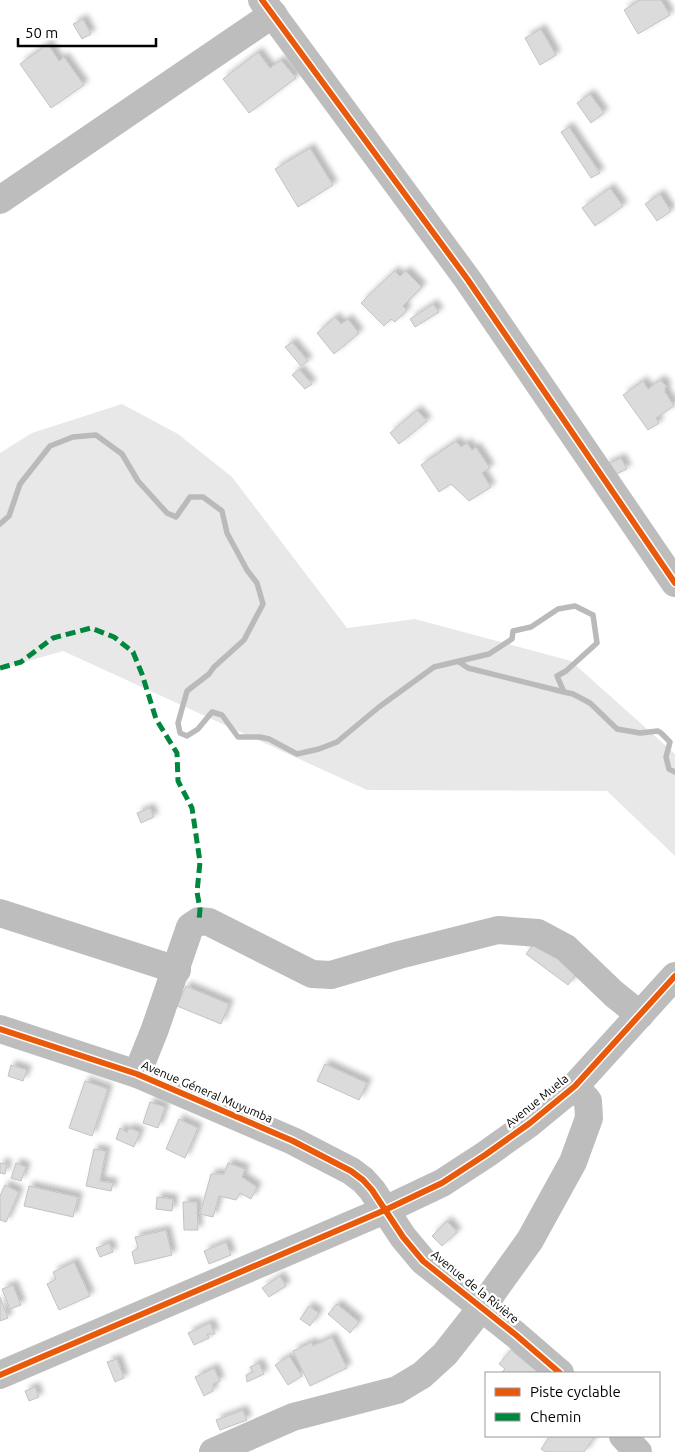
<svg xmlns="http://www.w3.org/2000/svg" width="675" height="1452" viewBox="0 0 675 1452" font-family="Ubuntu,sans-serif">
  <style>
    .green { fill: #e8e8e8 }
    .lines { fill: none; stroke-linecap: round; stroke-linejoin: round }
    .stream { stroke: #bababa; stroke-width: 5.5 }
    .building { fill: #dbdbdb; stroke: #c3c3c3; filter: url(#shadow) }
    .minor { stroke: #bdbdbd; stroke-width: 28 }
    .quiet { stroke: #00873e; stroke-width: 5; stroke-dasharray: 10 5; stroke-linecap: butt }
    .cycleway-casing { stroke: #fff; stroke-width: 9 }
    .cycleway { stroke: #e8590c; stroke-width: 6 }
    .labels { text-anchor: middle; stroke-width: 5; stroke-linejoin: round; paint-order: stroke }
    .street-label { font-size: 12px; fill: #000; stroke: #fff }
  </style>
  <defs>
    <filter id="shadow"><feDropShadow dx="4.5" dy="-4.5" stdDeviation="2.5" flood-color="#0004"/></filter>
  </defs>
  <rect width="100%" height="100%" fill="#fff"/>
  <path class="green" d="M122 404 178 434 232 477 347 628 415 619 571 661 675 754V856L607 791 367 790 63 651 0 669V453L32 433Z"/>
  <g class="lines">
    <g class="stream">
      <path d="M0 524 9 516 20 484 50 446 73 437 96 435 122 454 138 481 167 513 176 517 190 497H203L222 511 227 533 247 570 257 583 263 604 244 640 214 667 209 674 187 691 178 723 180 733 187 736 198 729 212 712 222 715 238 737H260L269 739 297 754 319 749 337 742 379 707 434 667 489 654 512 639 513 631 531 627 558 609 575 606 593 615 597 643 566 671 557 676 564 692 573 694 590 703 617 729 640 733 658 731 661 733 670 742 666 757 669 769 675 772"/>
      <path d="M459 662 468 668 564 692"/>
    </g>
  </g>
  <g class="building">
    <path d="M640 0H661L670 15 638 34 624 10Z"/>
    <path d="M83 19 91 34 82 39 73 24Z"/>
    <path d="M541 29 556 55 540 65 525 38Z"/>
    <path d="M48 44 59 61 64 57 84 85 51 108 20 64Z"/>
    <path d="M258 52 270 68 281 60 296 78 249 113 223 79Z"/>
    <path d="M590 94 604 113 591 123 577 103Z"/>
    <path d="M569 127 600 173 591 178 561 132Z"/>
    <path d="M310 148 333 185 298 207 275 169Z"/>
    <path d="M610 188 623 206 595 226 582 208Z"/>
    <path d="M660 194 671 211 657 221 645 204Z"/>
    <path d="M394 271 400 276 406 271 422 287 403 306 407 310 395 322 391 319 384 326 361 303Z"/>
    <path d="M433 304 439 312 415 327 410 319Z"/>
    <path d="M335 317 341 324 348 319 359 333 334 354 317 333Z"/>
    <path d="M292 342 308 361 301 366 285 347Z"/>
    <path d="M299 369 312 384 305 389 292 375Z"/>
    <path d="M660 380 666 385 665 392 674 406 656 418 659 423 648 430 623 395 643 381 648 389Z"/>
    <path d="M417 410 427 421 399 444 390 433Z"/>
    <path d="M456 441 461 447 467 443 472 450 476 447 490 468 482 473 491 487 469 501 451 484 439 492 421 465Z"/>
    <path d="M621 458 627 469 610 477 605 465Z"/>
    <path d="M150 808 154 817 141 823 137 813Z"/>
    <path d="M538 938 579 970 568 985 526 954Z"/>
    <path d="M186 986 229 1004 221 1024 177 1006Z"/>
    <path d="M325 1064 367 1083 359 1100 317 1081Z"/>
    <path d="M11 1065 27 1070 23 1081 8 1076Z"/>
    <path d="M85 1081 108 1089 92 1136 69 1128Z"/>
    <path d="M150 1102 165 1107 158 1128 143 1123Z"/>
    <path d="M179 1119 198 1128 185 1158 166 1149Z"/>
    <path d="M120 1128 127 1132 129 1128 140 1132 134 1147 116 1139Z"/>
    <path d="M94 1149 106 1151 100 1181 113 1183 111 1191 86 1186Z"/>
    <path d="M0 1163 7 1164 5 1174 0 1173Z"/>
    <path d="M16 1163 26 1167 21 1181 11 1178Z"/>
    <path d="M228 1163 245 1169 242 1177 257 1187 251 1199 240 1193 236 1200 219 1196 213 1217 200 1214 211 1174H224Z"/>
    <path d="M5 1185 19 1192 6 1222 0 1220V1196Z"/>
    <path d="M29 1186 78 1197 73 1217 24 1206Z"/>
    <path d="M157 1197 173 1199 172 1211 156 1209Z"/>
    <path d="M183 1202H197L198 1230H184Z"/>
    <path d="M447 1221 457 1232 442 1246 432 1236Z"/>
    <path d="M166 1230 172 1255 135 1264 132 1252 138 1248 135 1237Z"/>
    <path d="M226 1242 231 1255 209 1264 204 1251Z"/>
    <path d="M109 1243 113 1252 100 1257 96 1248Z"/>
    <path d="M74 1262 90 1296 59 1310 47 1284 56 1279 53 1272Z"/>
    <path d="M280 1276 286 1286 269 1297 262 1288Z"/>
    <path d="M13 1285 21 1305 10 1309 2 1289Z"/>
    <path d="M0 1297 8 1318 0 1321Z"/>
    <path d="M337 1304 359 1322 350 1333 328 1314Z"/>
    <path d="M309 1306 319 1313 310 1326 300 1319Z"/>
    <path d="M210 1323 215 1334H207L209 1338 194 1345 188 1333Z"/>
    <path d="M332 1337 347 1368 310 1386 293 1351 312 1342 313 1346Z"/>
    <path d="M511 1350 539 1373H501L505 1369 499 1364Z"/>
    <path d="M289 1356 302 1376 288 1385 275 1365Z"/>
    <path d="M117 1359 124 1378 115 1382 107 1362Z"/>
    <path d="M259 1363 264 1374 247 1382 246 1375 253 1372 250 1367Z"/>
    <path d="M214 1368 220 1381 213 1384V1391L204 1396 195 1377Z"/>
    <path d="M35 1387 39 1397 29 1401 25 1391Z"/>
    <path d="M243 1410 247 1420 220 1430 216 1420Z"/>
    <path d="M550 1436H595L584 1452H545L541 1449Z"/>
  </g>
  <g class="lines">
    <g class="minor">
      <path d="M262 0 468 280 675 583"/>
      <path d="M0 200 273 14"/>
      <path d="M0 913 177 970"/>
      <path d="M0 1029 137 1074 293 1141 351 1171 363 1180 372 1190 403 1237 423 1261 516 1335 560 1373"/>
      <path d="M137 1074 155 1029 190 927 199 921 209 922 312 974 331 975 399 955 498 930 538 933 566 948 614 994 640 1015"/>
      <path d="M0 1375 385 1210 442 1183 485 1155 530 1123 575 1086 675 976"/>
      <path d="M623 1436 638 1452"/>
      <path d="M213 1452 293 1417 397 1390 422 1375 445 1354 482 1307 530 1240 573 1162 589 1118 588 1101 575 1086"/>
    </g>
    <path class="quiet" d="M0 668 21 662 53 638 91 628 114 637 133 652 142 674 156 719 177 753 178 781 192 808 200 862 197 892 200 909 199 921"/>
    <defs>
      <g id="cycleway">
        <path d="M262 0 468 280 675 583"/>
        <path d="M0 1029 137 1074 293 1141 351 1171 363 1180 372 1190 403 1237 423 1261 516 1335 560 1373"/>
        <path d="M0 1375 385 1210 442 1183 485 1155 530 1123 575 1086 675 976"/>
      </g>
    </defs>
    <use href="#cycleway" class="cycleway-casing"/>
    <use href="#cycleway" class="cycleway"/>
  </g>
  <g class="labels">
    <g class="street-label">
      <text transform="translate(207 1092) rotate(23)" y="4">Avenue Géneral Muyumba</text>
      <text transform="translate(537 1101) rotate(-39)" y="4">Avenue Muela</text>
      <text transform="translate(475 1287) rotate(39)" y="4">Avenue de la Rivière</text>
    </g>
  </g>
  <rect x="485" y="1372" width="175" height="65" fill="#ffffff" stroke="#999999"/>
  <rect x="495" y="1388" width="25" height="8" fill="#e8590c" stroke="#999999"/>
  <text x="530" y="1397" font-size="15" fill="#000000">Piste cyclable</text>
  <rect x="495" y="1413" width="25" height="8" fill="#00873e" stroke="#999999"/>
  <text x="530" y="1422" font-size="15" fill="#000000">Chemin</text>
  <path d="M18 38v8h138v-8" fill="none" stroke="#000000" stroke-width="2.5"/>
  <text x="25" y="38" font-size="15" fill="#000000" stroke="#ffffff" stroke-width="4" paint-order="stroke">50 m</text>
</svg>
